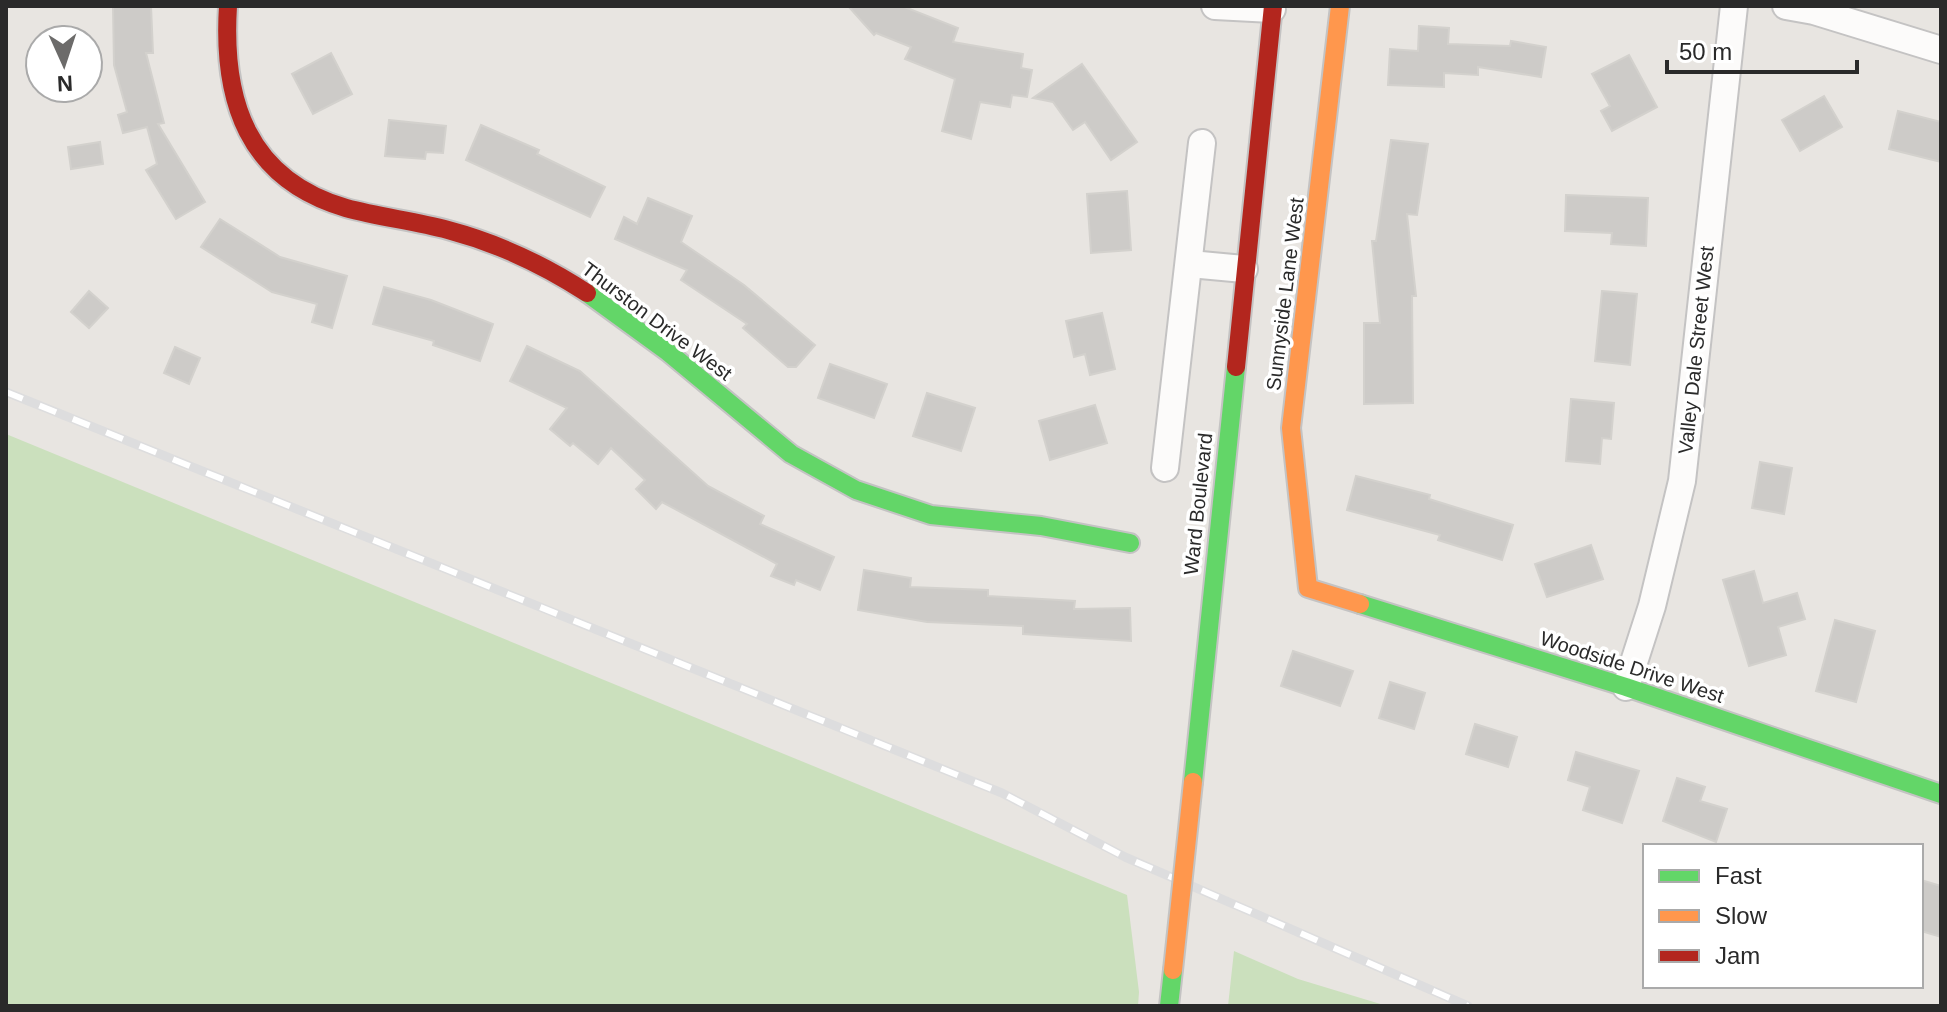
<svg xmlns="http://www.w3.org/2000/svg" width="1947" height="1012" viewBox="0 0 1947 1012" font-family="Arial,sans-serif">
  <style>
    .green { fill: #cbe0bd }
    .building { fill: #cdcbc8; stroke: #d3d1cd; stroke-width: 2 }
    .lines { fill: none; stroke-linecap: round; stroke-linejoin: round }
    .street-casing { stroke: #c4c3c3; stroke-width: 30 }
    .fast-casing { stroke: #c4c3c3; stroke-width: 22 }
    .slow-casing { stroke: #c4c3c3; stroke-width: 22 }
    .jam-casing { stroke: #c4c3c3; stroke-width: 22 }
    .street { stroke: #fcfbfa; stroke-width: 26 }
    .fast { stroke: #63d668; stroke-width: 18 }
    .slow { stroke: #ff974d; stroke-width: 18 }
    .jam { stroke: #b3261e; stroke-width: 18 }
    .rail-casing { stroke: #ddddde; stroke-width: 9 }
    .rail { stroke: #fff; stroke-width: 6; stroke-dasharray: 18; stroke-linecap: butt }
    .slow-bridge-casing { stroke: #c4c3c2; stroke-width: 22; stroke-linecap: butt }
    .slow-bridge { stroke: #ff974d; stroke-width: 18 }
    .labels { text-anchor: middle; stroke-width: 7; stroke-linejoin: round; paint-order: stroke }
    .street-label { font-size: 20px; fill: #2a2a2a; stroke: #fff }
  </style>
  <rect width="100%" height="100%" fill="#e8e5e1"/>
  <g class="green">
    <path d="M6 434 1127 895 1139 992 1138 1006H6Z"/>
    <path d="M1234 951 1298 979 1387 1006H1228Z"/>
  </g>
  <g class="building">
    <path d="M113 6H151L153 53H146L164 123 158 124 205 202 176 219 146 170 157 164 147 127 123 133 118 115 127 112 114 65Z"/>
    <path d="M848 6H902L958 28 953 42 1023 54 1021 68 1032 70 1027 97 1012 95 1010 107 980 102 971 139 942 131 955 79 905 59 911 47 876 33 874 35Z"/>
    <path d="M1419 26 1449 28 1448 44 1510 46 1511 41 1546 47 1541 77 1478 67V75L1444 73V87L1388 85 1390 49 1418 51Z"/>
    <path d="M331 53 352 94 313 114 292 74Z"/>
    <path d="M1629 55 1657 107 1612 131 1601 111 1610 106 1592 74Z"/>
    <path d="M1082 64 1137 142 1111 160 1085 122 1073 130 1053 102 1033 98Z"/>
    <path d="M1824 96 1842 127 1800 151 1782 120Z"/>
    <path d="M1898 111 1941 122V162L1889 149Z"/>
    <path d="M389 120 446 126 443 153 426 152 425 159 385 156Z"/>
    <path d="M481 125 539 150 537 154 605 187 590 217 466 160Z"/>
    <path d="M1391 140 1428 144 1417 215 1407 214 1416 296H1412L1413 403 1364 404V323H1380L1372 241H1376Z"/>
    <path d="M100 142 103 164 71 169 68 147Z"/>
    <path d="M1127 191 1131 250 1091 253 1087 194Z"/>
    <path d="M1566 195 1648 198 1646 246 1611 244 1612 233 1565 231Z"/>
    <path d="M648 198 692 216 681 242 744 285 815 345 796 367H788L743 328 747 324 681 280 687 270 615 239 624 217 637 224Z"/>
    <path d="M220 219 280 257 347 276 332 328 312 322 317 304 272 292 201 247Z"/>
    <path d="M384 287 431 300 493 324 480 361 433 345 434 341 373 324Z"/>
    <path d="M89 291 108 308 89 328 71 312Z"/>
    <path d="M1602 291 1637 294 1630 365 1595 361Z"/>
    <path d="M1102 313 1115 369 1090 375 1085 354 1074 357 1066 321Z"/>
    <path d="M527 346 580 371 708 486 764 516 760 524 834 557 820 590 796 580 794 585 771 576 777 564 662 502 656 509 636 489 645 480 611 448 598 464 573 443 570 446 550 429 567 408 510 381Z"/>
    <path d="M175 347 200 358 189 384 164 373Z"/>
    <path d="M830 364 887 384 874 418 818 398Z"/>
    <path d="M927 393 975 408 961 451 913 436Z"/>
    <path d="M1571 399 1614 403 1611 439 1602 438 1600 464 1566 461Z"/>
    <path d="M1095 405 1107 443 1050 460 1039 421Z"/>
    <path d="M1760 462 1792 468 1784 514 1752 508Z"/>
    <path d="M1356 476 1430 495 1429 499 1513 525 1502 560 1438 540 1440 535 1347 510Z"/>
    <path d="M1591 545 1603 579 1547 597 1535 564Z"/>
    <path d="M864 570 911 578 910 587 988 590V596L1075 601 1074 609 1130 608 1131 641 1023 634V626L927 622 858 610Z"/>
    <path d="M1754 571 1763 603 1797 593 1805 619 1778 627 1786 655 1749 666 1723 580Z"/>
    <path d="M1835 620 1875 631 1856 702 1816 691Z"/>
    <path d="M1293 651 1353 671 1340 706 1281 686Z"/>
    <path d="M1390 682 1425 693 1414 729 1379 718Z"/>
    <path d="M1475 724 1517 737 1508 767 1466 754Z"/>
    <path d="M1576 752 1639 771 1622 823 1583 810 1590 787 1568 780Z"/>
    <path d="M1677 778 1705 787 1700 801 1727 809 1716 842 1663 821Z"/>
    <path d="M1921 880 1941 886V937L1921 931Z"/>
  </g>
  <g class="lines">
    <defs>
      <g id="street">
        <path d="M1215 6 1272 9"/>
        <path d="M1786 6 1814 11 1941 50"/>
        <path d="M1190 264 1244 269"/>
        <path d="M1165 468 1202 143"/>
        <path d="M1626 687 1652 606 1682 481 1734 6"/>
      </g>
      <g id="fast">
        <path d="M587 293 668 352 791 454 856 490 931 515 1041 526 1130 543"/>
        <path d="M1360 604 1626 687 1941 794"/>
        <path d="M1193 782 1236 367"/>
        <path d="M1169 1006 1173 970"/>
      </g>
      <path id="slow" d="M1340 6 1291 428 1308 588 1360 604"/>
      <g id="jam">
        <path d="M228 6C222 100 247 179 346 208 379 217 414 221 448 230 497 243 544 265 587 293"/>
        <path d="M1236 367 1273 6"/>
      </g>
    </defs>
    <use href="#street" class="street-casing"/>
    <use href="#fast" class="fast-casing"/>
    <use href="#slow" class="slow-casing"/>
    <use href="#jam" class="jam-casing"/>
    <use href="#street" class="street"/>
    <use href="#fast" class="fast"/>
    <use href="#slow" class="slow"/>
    <use href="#jam" class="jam"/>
    <defs>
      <path id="rail" d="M6 392 1002 793 1125 857 1468 1006"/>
    </defs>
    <use href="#rail" class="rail-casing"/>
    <use href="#rail" class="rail"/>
    <defs>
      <path id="slow-bridge" d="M1173 970 1193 782"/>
    </defs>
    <use href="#slow-bridge" class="slow-bridge-casing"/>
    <use href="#slow-bridge" class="slow-bridge"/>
  </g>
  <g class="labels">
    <g class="street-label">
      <text transform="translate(1285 294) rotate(-83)" y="7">Sunnyside Lane West</text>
      <text transform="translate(657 321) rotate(37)" y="7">Thurston Drive West</text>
      <text transform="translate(1696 350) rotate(-84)" y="7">Valley Dale Street West</text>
      <text transform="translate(1198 504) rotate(-84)" y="7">Ward Boulevard</text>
      <text transform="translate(1632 667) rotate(18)" y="7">Woodside Drive West</text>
    </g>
  </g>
  <rect width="1947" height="1012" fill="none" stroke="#2a2a2a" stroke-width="16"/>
  <rect x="1643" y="844" width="280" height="144" fill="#ffffff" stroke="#aaaaaa" stroke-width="2"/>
  <rect x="1659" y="870" width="40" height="12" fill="#63d668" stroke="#aaaaaa" stroke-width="2"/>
  <text x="1715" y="884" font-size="24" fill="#2a2a2a">Fast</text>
  <rect x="1659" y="910" width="40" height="12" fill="#ff974d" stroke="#aaaaaa" stroke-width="2"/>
  <text x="1715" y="924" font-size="24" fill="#2a2a2a">Slow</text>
  <rect x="1659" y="950" width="40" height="12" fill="#b3261e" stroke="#aaaaaa" stroke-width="2"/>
  <text x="1715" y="964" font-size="24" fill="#2a2a2a">Jam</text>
  <g transform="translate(64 64) rotate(177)"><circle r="38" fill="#ffffff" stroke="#aaaaaa" stroke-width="2"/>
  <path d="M0-6L14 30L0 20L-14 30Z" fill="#6c6b6a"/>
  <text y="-12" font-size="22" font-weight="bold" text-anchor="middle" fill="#2a2a2a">N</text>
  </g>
  <path d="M1667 60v12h190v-12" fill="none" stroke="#2a2a2a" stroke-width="4"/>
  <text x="1679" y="60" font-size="24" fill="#2a2a2a" stroke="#ffffff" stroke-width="6" paint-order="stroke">50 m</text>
</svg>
